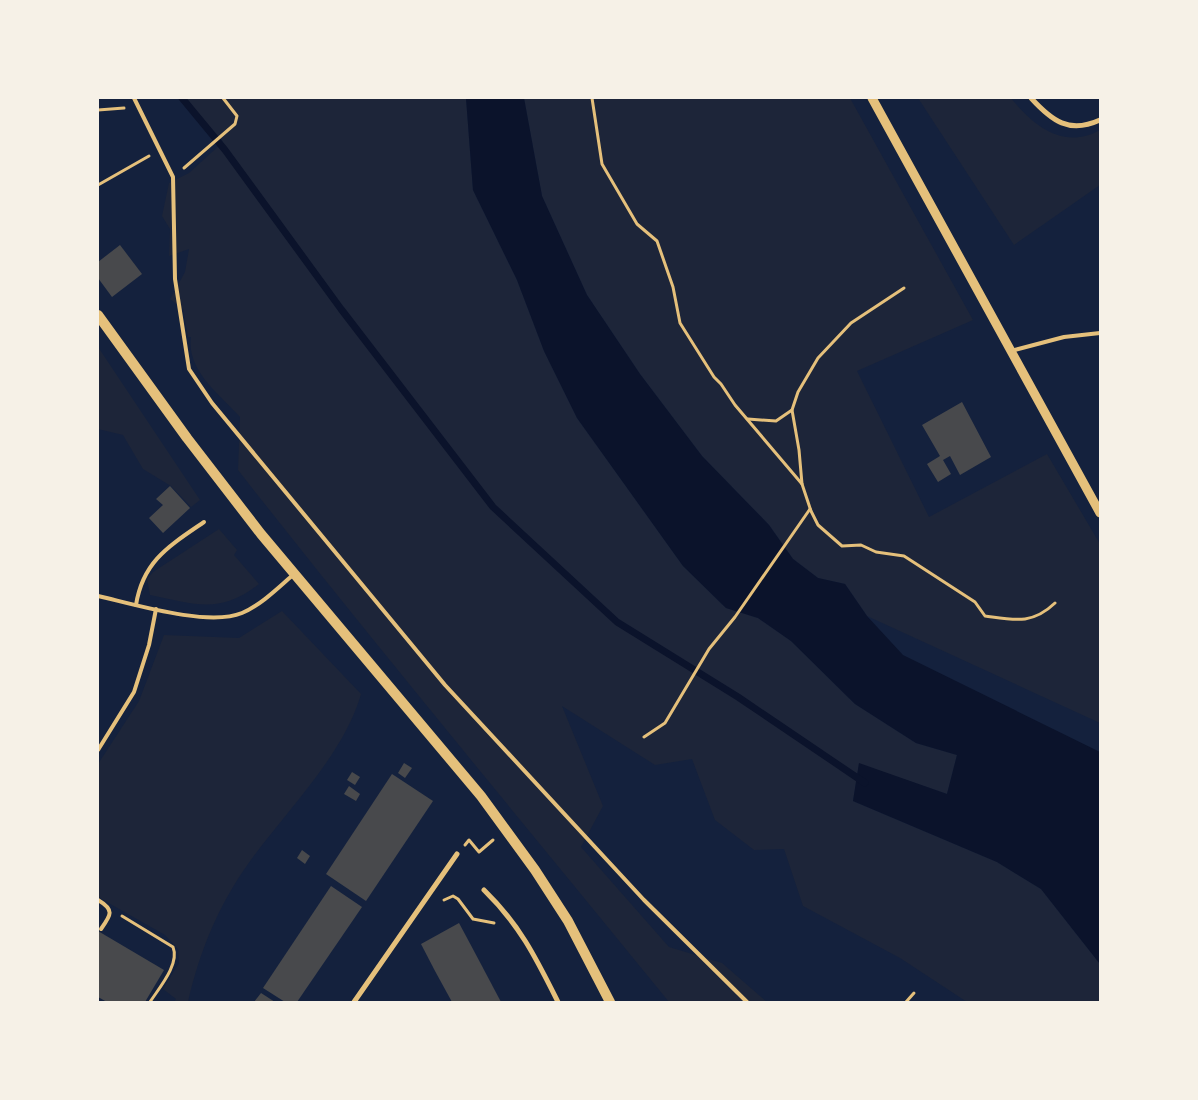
<svg xmlns="http://www.w3.org/2000/svg" width="1198" height="1100" viewBox="0 0 1198 1100" font-family="'Fira Sans Condensed',sans-serif">
  <style>
    .green { fill: #1d2539 }
    .water { fill: #0b132b }
    .lines { fill: none; stroke-linecap: round; stroke-linejoin: round }
    .stream { stroke: #0b132b; stroke-width: 7 }
    .building { fill: #48494c }
    .path { stroke: #e5c07b; stroke-width: 3 }
    .service { stroke: #e5c07b; stroke-width: 4 }
    .minor { stroke: #e5c07b; stroke-width: 5 }
    .tertiary { stroke: #e5c07b; stroke-width: 9 }
    .secondary { stroke: #e5c07b; stroke-width: 10 }
  </style>
  <rect width="100%" height="100%" fill="#14213d"/>
  <g class="green">
    <path d="M185 98H466L473 190 517 280 544 351 577 418 683 566 726 608 758 618 791 641 855 704 916 743 957 755 947 794 859 764 853 801 997 862 1041 889 1100 964V1002H967L900 958 803 906 784 849 754 850 715 820 692 759 655 765 562 706 603 806 581 847 669 947 722 963 767 1002H669C525 825 379 650 238 470L240 417C220 395 186 370 191 337H188L183 309 170 299 185 272 189 249 169 256 170 229 162 216 169 183 189 173 223 142Z"/>
    <path d="M524 98H850L973 320 857 371 929 517 1047 454 1100 544V723L867 616 845 584 818 578 793 559 769 525 702 456 640 374 587 295 542 196Z"/>
    <path d="M918 98H1011C1034 127 1064 150 1100 130V185L1014 245Z"/>
    <path d="M98 347 200 500 191 507 171 486 143 469 123 435 98 429Z"/>
    <path d="M219 529 237 550 234 555 259 584C219 615 196 604 150 595L147 579 153 572Z"/>
    <path d="M282 611 361 694C344 755 285 812 248 864 218 906 199 953 188 1002H174L176 999 163 989 179 963 178 949 165 935 98 897V764L139 701 164 635 239 638Z"/>
  </g>
  <path class="water" d="M466 98H524L542 196 587 295 640 374 702 456 769 525 793 559 818 578 845 584 867 616 903 655 1100 752V964L1041 889 997 862 853 801 859 763 947 794 957 755 916 743 855 704 791 641 758 618 726 608 683 566 577 418 544 351 517 280 473 190Z"/>
  <g class="lines">
    <path class="stream" d="M182 98 225 150 341 309 493 507 617 622 738 697 865 783"/>
  </g>
  <g class="building">
    <path d="M120 245 142 274 112 297 98 278V262Z"/>
    <path d="M962 402 991 457 960 475 950 456 943 460 951 474 938 482 927 464 940 456 922 425Z"/>
    <path d="M170 486 190 508 163 533 149 518 163 505 156 499Z"/>
    <path d="M404 763 412 768 405 778 398 773Z"/>
    <path d="M352 772 360 777 355 785 347 780Z"/>
    <path d="M392 774 433 801 366 901 326 874Z"/>
    <path d="M349 786 360 794 356 801 344 794Z"/>
    <path d="M302 850 310 856 305 864 297 858Z"/>
    <path d="M331 886 362 907 297 1002H285L263 988Z"/>
    <path d="M459 923 474 951 501 1002H452L435 971 421 944Z"/>
    <path d="M98 931 164 970 145 1002H107L98 997Z"/>
    <path d="M261 993 275 1002H254Z"/>
  </g>
  <g class="lines">
    <g class="path">
      <path d="M592 98 602 164 637 224 657 241 673 287 680 323 714 377 721 384 735 405 802 484"/>
      <path d="M98 110 124 108"/>
      <path d="M184 168 235 124 237 116 223 98"/>
      <path d="M98 185 149 156"/>
      <path d="M904 288 851 323 818 358 798 392 792 410 799 450 802 484 811 511 818 525 842 546 861 545 876 552 904 556 975 602 985 616C1014 620 1032 625 1055 603"/>
      <path d="M748 419 776 421 792 410"/>
      <path d="M644 737 665 723 709 649 735 617 810 509"/>
      <path d="M465 845 469 840 479 852 493 840"/>
      <path d="M444 900 453 896 458 899 473 919 494 923"/>
      <path d="M122 916 173 947C180 964 159 988 150 1002"/>
      <path d="M906 1002 914 993"/>
    </g>
    <g class="service">
      <path d="M134 98 173 177 175 279 189 369 212 403 445 685 644 900 747 1002"/>
      <path d="M1011 351 1064 337 1100 333"/>
      <path d="M98 596C133 604 208 627 242 613 261 605 278 588 294 574"/>
      <path d="M136 605C143 561 169 546 204 522"/>
      <path d="M98 750 134 692 149 645 156 609"/>
      <path d="M98 900C115 910 111 915 101 929"/>
    </g>
    <g class="minor">
      <path d="M1031 98C1052 121 1069 134 1100 120"/>
      <path d="M484 890C520 925 536 958 558 1002"/>
      <path d="M354 1002 457 854"/>
    </g>
    <path class="tertiary" d="M872 98 1100 513"/>
    <path class="secondary" d="M98 315 187 438 261 534 481 796 535 870 568 921 610 1002"/>
  </g>
  <rect width="1198" height="1100" fill="none" stroke="#f6f1e7" stroke-width="198"/>
</svg>
